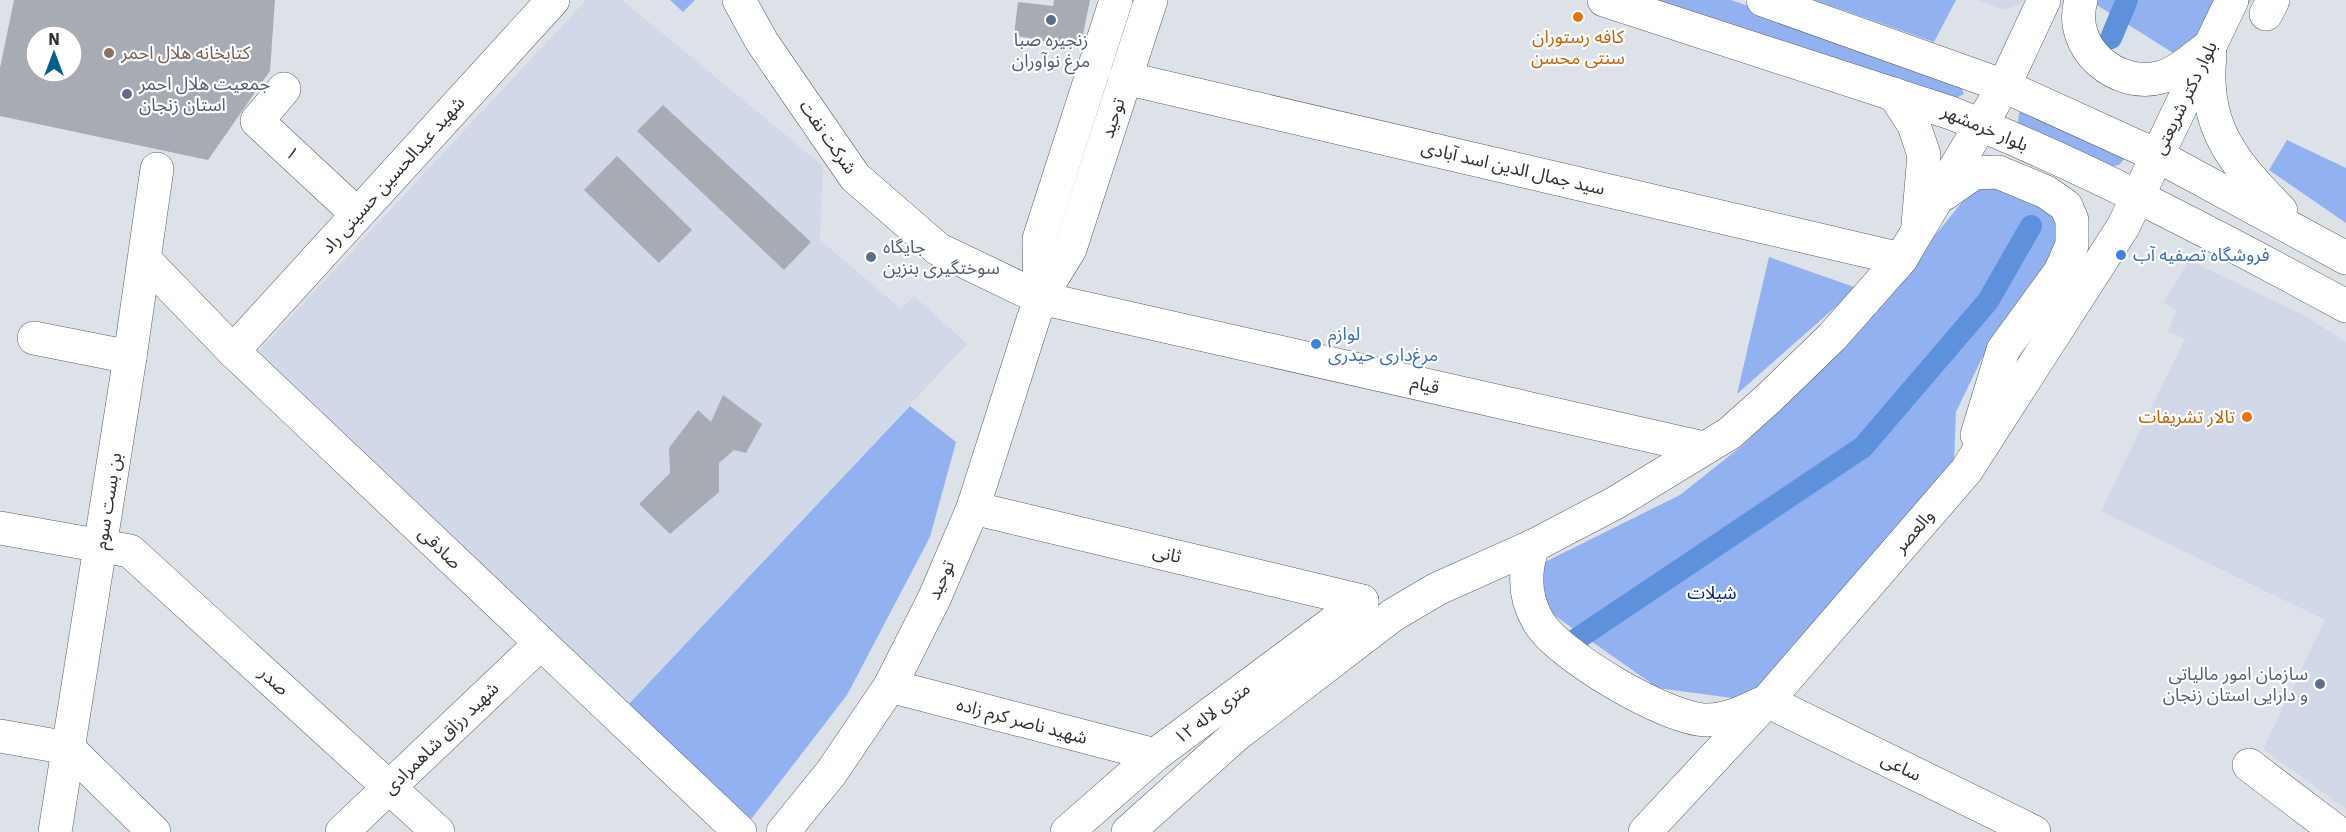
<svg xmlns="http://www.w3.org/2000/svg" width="2346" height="832" viewBox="0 0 2346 832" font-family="'IBM Plex Sans','Noto Sans Arabic',sans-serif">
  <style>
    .built { fill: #d1d8e7 }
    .green { fill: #91b1f1 }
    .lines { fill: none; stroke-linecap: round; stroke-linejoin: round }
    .canal { stroke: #5d91dc; stroke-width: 22 }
    .building { fill: #a7abb3; fill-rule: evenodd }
    .minor-casing { stroke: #5b5e65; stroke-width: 34 }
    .major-casing { stroke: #5b5e65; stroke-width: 34 }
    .minor { stroke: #fff; stroke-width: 33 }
    .major { stroke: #fff; stroke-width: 33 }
    .food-dot { fill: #e8710a; stroke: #fff; stroke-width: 2 }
    .service-dot { fill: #5c6f8a; stroke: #fff; stroke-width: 2 }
    .education-dot { fill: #8d6e63; stroke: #fff; stroke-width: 2 }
    .shop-dot { fill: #3f7fe0; stroke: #fff; stroke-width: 2 }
    .labels { text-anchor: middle; stroke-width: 4.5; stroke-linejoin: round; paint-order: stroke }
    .food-label { font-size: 18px; fill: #c56008; stroke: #fff }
    .service-label { font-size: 18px; fill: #4e5e75; stroke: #fff; text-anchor: start }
    .education-label { font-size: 18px; fill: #785e54; stroke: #fff; text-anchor: start }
    .street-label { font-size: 18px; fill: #2d2e31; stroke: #fff }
    .shop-label { font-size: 18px; fill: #366cbe; stroke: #fff; text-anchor: start }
    .park-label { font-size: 18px; fill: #05237d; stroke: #fff }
  </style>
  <rect width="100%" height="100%" fill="#dde2e9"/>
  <g class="built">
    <path d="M586 0H622L823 166 820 240 901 309 914 296 967 344 628 705 259 351Z"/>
    <path d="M1977 0H2026L2006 10Z"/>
    <path d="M2189 260 2305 316 2346 342V809L2263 749 2325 620 2101 511 2185 339 2168 331 2176 311 2164 302Z"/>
  </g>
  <g class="green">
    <path d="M670 0H695L683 12Z"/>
    <path d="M1636 0H1731L1941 73 1959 82 1964 94 1952 100Z"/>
    <path d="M1814 0H1956L1934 42Z"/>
    <path d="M2089 0H2251L2230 36 2178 56Z"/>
    <path d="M2026 107 2121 151 2124 159 2119 165 2107 167 2018 124 2019 113Z"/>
    <path d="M2287 140 2346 168V223L2269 170Z"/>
    <path d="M1998 182 2044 202 2065 233 2031 293 1981 360 1956 412 1954 462 1777 673 1757 687 1732 698 1658 688 1551 613 1542 587 1543 563 1680 495 1743 445 1845 346 1976 185Z"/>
    <path d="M1769 257 1857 288 1737 394Z"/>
    <path d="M910 406 956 442 930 537 847 695 749 822 628 705Z"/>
  </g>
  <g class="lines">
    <g class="canal">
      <path d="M2111 38 2127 0"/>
      <path d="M1562 649 1863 447 1988 301 2031 226"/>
    </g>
  </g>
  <g class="building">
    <path d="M14 0H275L270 71 208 160 0 116V68ZM36 36H72V72H36Z"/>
    <path d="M1054 0H1090L1080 49 1014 35 1018 2 1053 6Z"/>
    <path d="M663 105 811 242 784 270 637 131Z"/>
    <path d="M617 156 692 230 659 263 584 190Z"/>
    <path d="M723 395 762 424 746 453 734 450 719 463V492L670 534 639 504 670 473 669 448 698 410 711 422Z"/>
  </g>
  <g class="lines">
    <defs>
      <g id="minor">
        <path d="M739 0 762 42 855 177 938 249 1040 298 1704 448"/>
        <path d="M2266 14 2273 0"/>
        <path d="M1125 78 1901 259"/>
        <path d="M284 89 257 121 357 214"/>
        <path d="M145 260 233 351 740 832"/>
        <path d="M34 338 130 357"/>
        <path d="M233 351 553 0"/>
        <path d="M973 508 1362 601"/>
        <path d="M0 528 130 551 438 832"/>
        <path d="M890 686 1155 755"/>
        <path d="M1767 701 2034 832"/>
        <path d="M0 736 68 748 154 832"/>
        <path d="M2249 765 2337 832"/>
        <path d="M55 832 130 357 157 169"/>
        <path d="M342 832 540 644"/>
        <path d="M1067 832 1155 755 1362 601"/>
      </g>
      <g id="major">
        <path d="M1604 0 1951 113C2087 167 2217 236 2346 306"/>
        <path d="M1763 0 2004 86 2158 156 2346 258"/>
        <path d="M2081 0C2067 48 2117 90 2162 77 2180 72 2195 56 2210 46"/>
        <path d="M2210 55C2202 127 2234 163 2281 211"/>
        <path d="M1894 94 1914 125 1924 155 1918 225"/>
        <path d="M1944 194 1974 173 1998 172 2046 192 2066 206 2072 220V245L2060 272 2003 350 1977 435"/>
        <path d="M1040 298 1039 239 1116 0"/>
        <path d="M1533 546C1524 571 1524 597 1538 621 1557 655 1669 721 1708 720 1727 720 1743 712 1760 704"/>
        <path d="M783 832 831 773 890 686 934 599 973 508 1040 298 1070 249 1151 0"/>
        <path d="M1128 832 1235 736 1393 615 1437 589 1533 546 1615 503 1730 433 1769 398 1832 337 1901 259 2004 86 2044 0"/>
        <path d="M1645 832 1767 701 1966 471 2123 227 2232 0"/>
      </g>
    </defs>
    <use href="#minor" class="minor-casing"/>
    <use href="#major" class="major-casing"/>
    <use href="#minor" class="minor"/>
    <use href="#major" class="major"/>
  </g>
  <g class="food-dot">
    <circle cx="1578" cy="17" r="6"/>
    <circle cx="2247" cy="417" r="6"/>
  </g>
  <g class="service-dot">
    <circle cx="1051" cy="20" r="6"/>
    <circle cx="127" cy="94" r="6"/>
    <circle cx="871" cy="257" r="6"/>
    <circle cx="2320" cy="684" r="6"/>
  </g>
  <circle class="education-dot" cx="109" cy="53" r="6"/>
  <g class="shop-dot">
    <circle cx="2121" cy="255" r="6"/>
    <circle cx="1316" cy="344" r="6"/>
  </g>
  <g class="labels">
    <g class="food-label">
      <text x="1578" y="43">کافه رستوران<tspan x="1578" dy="21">سنتی محسن</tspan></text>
      <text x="2235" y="423" text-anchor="end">تالار تشریفات</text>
    </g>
    <g class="service-label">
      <text x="1051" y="46" text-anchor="middle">زنجیره صبا<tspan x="1051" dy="21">مرغ نوآوران</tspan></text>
      <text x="139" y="90">جمعیت هلال احمر<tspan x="139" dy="21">استان زنجان</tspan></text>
      <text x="883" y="253">جایگاه<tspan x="883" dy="21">سوختگیرى بنزین</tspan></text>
      <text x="2308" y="680" text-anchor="end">سازمان امور مالیاتی<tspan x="2308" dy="21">و دارایی استان زنجان</tspan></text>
    </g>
    <g class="education-label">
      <text x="121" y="59">کتابخانه هلال احمر</text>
    </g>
    <g class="street-label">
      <text transform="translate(2185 98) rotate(-64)" y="6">بلوار دکتر شریعتی</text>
      <text transform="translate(1113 118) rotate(-72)" y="6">توحید</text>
      <text transform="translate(1985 128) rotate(23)" y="6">بلوار خرمشهر</text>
      <text transform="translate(828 137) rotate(55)" y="6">شرکت نفت</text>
      <text transform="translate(292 153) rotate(43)" y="6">۱</text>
      <text transform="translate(1513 168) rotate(13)" y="6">سید جمال الدین اسد آبادی</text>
      <text transform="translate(393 175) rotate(-48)" y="6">شهید عبدالحسین حسینی راد</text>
      <text transform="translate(1425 385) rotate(13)" y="6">قیام</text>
      <text transform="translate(108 501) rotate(-81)" y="6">بن بست سوم</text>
      <text transform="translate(1914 531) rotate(-49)" y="6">والعصر</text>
      <text transform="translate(440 548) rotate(44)" y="6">صادقی</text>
      <text transform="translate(1167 554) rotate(13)" y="6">ثانی</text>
      <text transform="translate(941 580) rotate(-66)" y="6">توحید</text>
      <text transform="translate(274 681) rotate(42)" y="6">صدر</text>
      <text transform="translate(1212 713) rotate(-37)" y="6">۱۲ متری لاله</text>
      <text transform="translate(1022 721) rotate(15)" y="6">شهید ناصر کرم زاده</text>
      <text transform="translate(441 738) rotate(-44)" y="6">شهید رزاق شاهمرادی</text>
      <text transform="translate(1901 767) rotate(26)" y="6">ساعی</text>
    </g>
    <g class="shop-label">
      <text x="2133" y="261">فروشگاه تصفیه آب</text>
      <text x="1328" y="340">لوازم<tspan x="1328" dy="21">مرغ‌داری حیدری</tspan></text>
    </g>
    <g class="park-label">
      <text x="1712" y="599">شیلات</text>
    </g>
  </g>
  <g transform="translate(54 54)"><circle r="28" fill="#ffffff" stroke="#ababad" stroke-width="1.5"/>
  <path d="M0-4.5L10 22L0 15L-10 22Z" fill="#005f8f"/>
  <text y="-9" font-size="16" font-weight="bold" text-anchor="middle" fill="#2d2e31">N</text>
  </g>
</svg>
